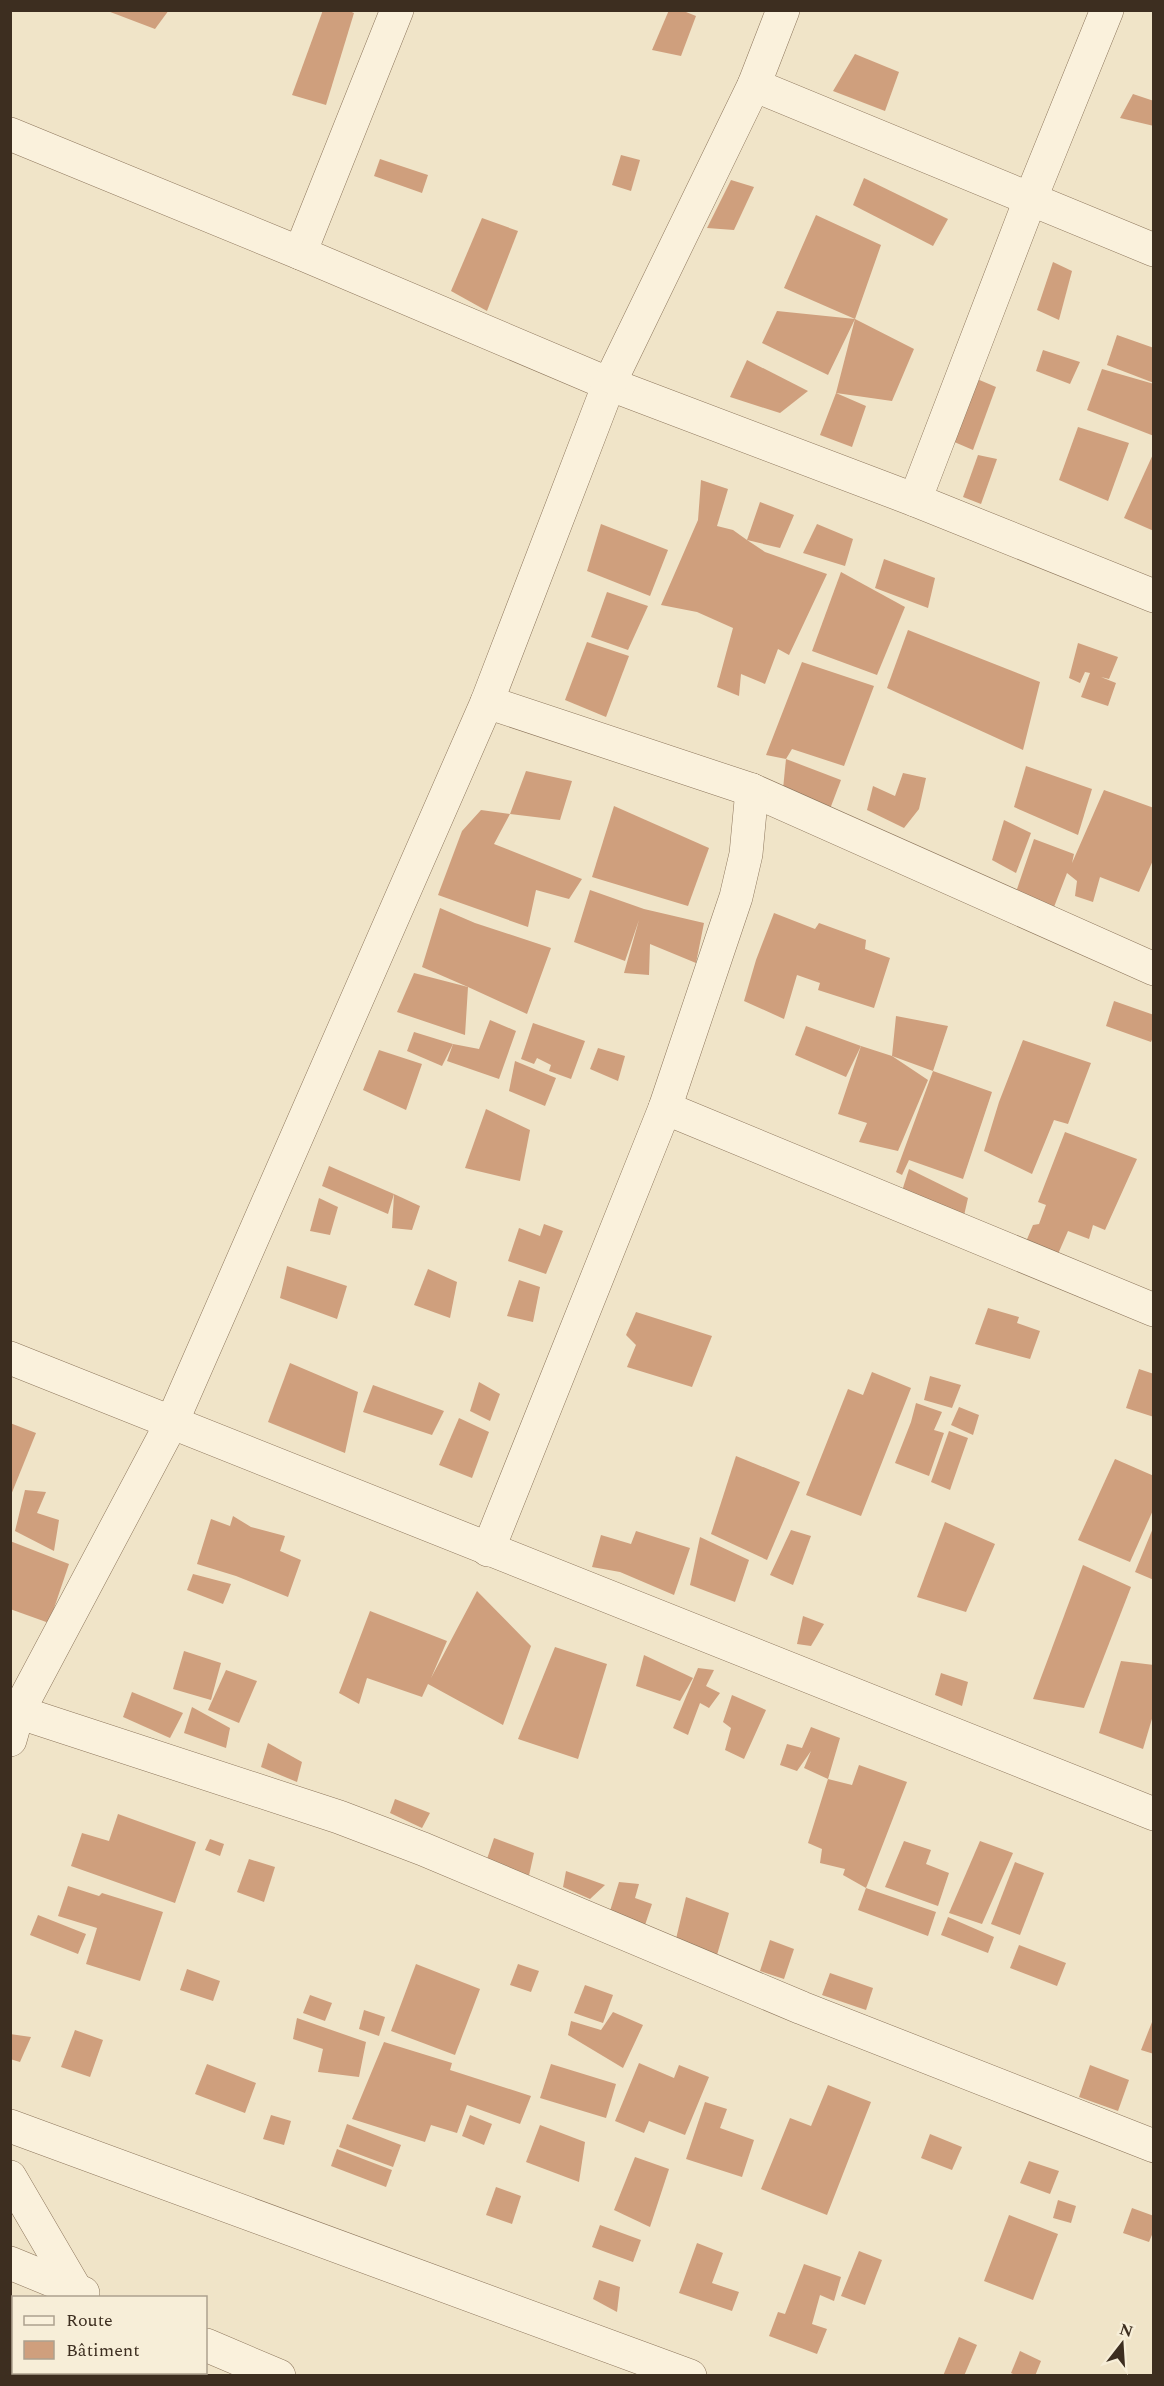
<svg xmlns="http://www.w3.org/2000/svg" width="1164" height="2386" viewBox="0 0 1164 2386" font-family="Spectral,serif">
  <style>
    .building { fill: #cf9f7d }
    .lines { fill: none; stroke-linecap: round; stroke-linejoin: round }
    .minor-casing { stroke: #8d765c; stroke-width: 34 }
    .minor { stroke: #faf1dc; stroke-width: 33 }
  </style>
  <rect width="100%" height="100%" fill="#f0e4c8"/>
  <g class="building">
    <path d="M105 10H169L155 29Z"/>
    <path d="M323 10H347L354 13 326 105 292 95Z"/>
    <path d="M669 10H681L696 16 681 56 652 50Z"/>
    <path d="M855 54 899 72 885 111 833 91Z"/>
    <path d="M1133 94 1154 101V126L1120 118Z"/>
    <path d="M621 155 640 160 631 191 612 185Z"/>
    <path d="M380 159 428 175 422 193 374 176Z"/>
    <path d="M864 178 948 219 933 246 853 205Z"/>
    <path d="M731 180 754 187 734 230 707 228Z"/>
    <path d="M816 215 881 245 855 319 914 349 892 401 836 393 866 406 852 447 820 435 836 393 855 319 828 375 762 343 777 311 855 319 784 288Z"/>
    <path d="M482 218 518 231 487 311 451 291Z"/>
    <path d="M1053 262 1072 271 1059 320 1037 310Z"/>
    <path d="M1117 335 1154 348V383L1107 365Z"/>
    <path d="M1043 350 1080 362 1070 384 1036 371Z"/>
    <path d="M747 360 808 391 780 413 730 397Z"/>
    <path d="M1102 369 1154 384V436L1087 410Z"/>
    <path d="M970 376 996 387 973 450 945 438Z"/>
    <path d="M1078 427 1129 443 1108 501 1059 480Z"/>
    <path d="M1154 452V531L1124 518Z"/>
    <path d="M978 455 997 459 981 504 963 497Z"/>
    <path d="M701 480 728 489 717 526 733 530 747 540 760 502 794 515 780 548 747 540 765 552 827 574 789 655 778 649 765 684 741 674 739 696 717 687 733 628 697 612 661 605 698 520Z"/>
    <path d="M601 524 668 550 650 596 587 571Z"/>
    <path d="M817 524 853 539 845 566 803 553Z"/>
    <path d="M884 559 935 578 928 608 875 588Z"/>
    <path d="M841 572 905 607 877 675 812 651Z"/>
    <path d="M607 592 648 606 628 650 591 637Z"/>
    <path d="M908 630 1040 682 1023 750 887 688Z"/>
    <path d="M587 642 629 656 606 717 565 700Z"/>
    <path d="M1078 643 1118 657 1109 679 1101 677 1116 683 1108 706 1081 697 1090 673 1085 672 1080 683 1069 678Z"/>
    <path d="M802 662 874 686 844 766 792 749 786 759 766 755Z"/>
    <path d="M786 759 841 780 830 809 783 789Z"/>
    <path d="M1026 766 1092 789 1078 835 1014 807Z"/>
    <path d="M526 771 572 781 560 820 510 814 494 844 582 879 569 899 536 890 528 927 438 895 462 831 481 810 510 814Z"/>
    <path d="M903 773 926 778 919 809 904 828 867 810 873 786 895 796Z"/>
    <path d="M1104 790 1154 808V858L1139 892 1100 877 1093 902 1075 896 1077 881 1067 873 1054 907 1015 895 1034 839 1074 854 1072 863Z"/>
    <path d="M614 806 709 848 688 906 592 877Z"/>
    <path d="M1004 820 1031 833 1016 873 992 860Z"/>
    <path d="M590 890 644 909 704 923 696 963 650 944 649 975 624 973 639 920 625 961 574 942Z"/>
    <path d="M440 908 475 923 551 948 527 1014 468 987 465 1035 397 1012 414 973 468 987 422 967Z"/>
    <path d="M774 913 815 929 819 923 866 940 865 949 890 958 874 1008 818 990 820 983 797 975 784 1019 744 1001 756 960Z"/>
    <path d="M1114 1001 1154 1015V1035L1151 1042 1106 1026Z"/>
    <path d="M896 1016 948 1026 933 1071 992 1092 963 1179 909 1160 902 1175 896 1172 933 1071 892 1056Z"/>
    <path d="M490 1020 516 1031 499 1079 447 1061 453 1044 479 1049Z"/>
    <path d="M533 1023 585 1041 571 1079 549 1071 551 1065 537 1058 534 1064 521 1059Z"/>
    <path d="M806 1026 861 1046 846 1077 795 1055Z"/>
    <path d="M414 1032 453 1044 442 1066 407 1051Z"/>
    <path d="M1023 1040 1091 1063 1068 1124 1054 1120 1032 1174 984 1151 999 1102Z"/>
    <path d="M861 1046 892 1056 928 1080 898 1151 859 1142 867 1123 838 1114Z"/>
    <path d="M598 1048 625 1056 618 1081 590 1069Z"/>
    <path d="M379 1050 422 1064 406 1110 363 1090Z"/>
    <path d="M515 1061 556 1078 545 1106 509 1091Z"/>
    <path d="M486 1109 530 1130 520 1181 465 1168Z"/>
    <path d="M1065 1132 1137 1159 1105 1230 1093 1225 1089 1239 1068 1231 1058 1254 1025 1244 1033 1225 1039 1224 1046 1205 1038 1202Z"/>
    <path d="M329 1166 394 1194 388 1214 322 1186Z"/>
    <path d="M909 1169 968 1198 963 1220 901 1194Z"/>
    <path d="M394 1194 420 1206 412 1230 392 1228Z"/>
    <path d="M319 1198 338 1207 330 1235 310 1231Z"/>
    <path d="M544 1224 563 1231 546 1274 508 1261 519 1228 540 1236Z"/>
    <path d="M287 1266 347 1286 337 1319 280 1298Z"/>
    <path d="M428 1269 457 1282 450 1318 414 1305Z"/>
    <path d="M519 1280 540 1287 533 1322 507 1316Z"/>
    <path d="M988 1308 1019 1317 1017 1323 1040 1331 1030 1359 975 1344Z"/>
    <path d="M636 1312 712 1336 692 1387 627 1367 636 1345 626 1335Z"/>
    <path d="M290 1363 358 1392 345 1453 268 1422Z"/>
    <path d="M1139 1369 1154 1374V1417L1126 1408Z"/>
    <path d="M872 1372 911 1388 861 1516 806 1495 848 1389 863 1395Z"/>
    <path d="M930 1376 961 1385 952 1408 924 1400Z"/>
    <path d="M479 1382 500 1394 490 1421 470 1411Z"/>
    <path d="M373 1385 444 1411 432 1435 363 1412Z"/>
    <path d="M916 1403 942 1412 934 1430 944 1433 929 1476 895 1463 911 1422Z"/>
    <path d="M959 1407 979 1415 973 1435 951 1425Z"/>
    <path d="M459 1418 489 1432 472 1478 439 1465Z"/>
    <path d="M10 1423 36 1433 11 1495H10Z"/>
    <path d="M949 1431 968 1438 950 1490 931 1482Z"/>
    <path d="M736 1456 800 1482 767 1560 711 1534Z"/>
    <path d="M1115 1459 1154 1476V1508L1130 1562 1078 1540Z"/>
    <path d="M25 1490 46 1492 37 1513 59 1520 54 1551 15 1531Z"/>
    <path d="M233 1516 251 1527 285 1536 280 1551 301 1560 288 1597 236 1576 197 1564 211 1519 230 1526Z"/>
    <path d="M945 1522 995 1544 966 1612 917 1597Z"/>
    <path d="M1153 1528H1154V1580L1135 1572Z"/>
    <path d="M791 1530 811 1536 793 1585 770 1575Z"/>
    <path d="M636 1531 690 1548 674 1595 620 1572 592 1567 601 1535 631 1544Z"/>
    <path d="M700 1537 749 1560 735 1602 690 1585Z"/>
    <path d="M10 1541 69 1564 49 1623 10 1609Z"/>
    <path d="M1083 1565 1131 1587 1084 1708 1033 1699Z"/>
    <path d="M193 1574 231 1584 223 1604 187 1590Z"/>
    <path d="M477 1591 531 1646 503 1725 428 1684 422 1697 367 1678 359 1704 339 1693 370 1611 447 1641 431 1678Z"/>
    <path d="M803 1616 824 1624 811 1646 797 1644Z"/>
    <path d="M555 1647 607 1664 578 1759 518 1739Z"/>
    <path d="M184 1651 221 1663 211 1700 173 1689Z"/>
    <path d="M644 1655 693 1678 680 1701 636 1686Z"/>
    <path d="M1121 1661 1154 1665V1712L1143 1749 1099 1733Z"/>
    <path d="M698 1668 714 1670 706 1686 720 1693 709 1708 700 1703 688 1735 673 1728Z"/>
    <path d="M226 1670 257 1681 239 1723 208 1710Z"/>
    <path d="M941 1673 968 1682 962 1706 935 1695Z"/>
    <path d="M132 1692 183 1713 170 1738 123 1717Z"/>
    <path d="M732 1695 766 1710 744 1759 725 1750 731 1728 723 1722Z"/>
    <path d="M192 1707 230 1728 226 1748 184 1733Z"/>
    <path d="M811 1727 840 1738 828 1779 852 1785 859 1765 907 1782 866 1888 843 1875 845 1869 820 1863 822 1849 808 1843 828 1779 804 1768 811 1751 797 1771 780 1765 787 1744 802 1748Z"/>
    <path d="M268 1743 302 1762 297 1782 261 1767Z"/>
    <path d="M395 1799 430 1813 422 1828 390 1813Z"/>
    <path d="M118 1814 196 1842 175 1903 71 1866 82 1833 109 1841Z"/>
    <path d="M494 1838 534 1853 528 1880 486 1862Z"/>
    <path d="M210 1839 224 1844 220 1856 205 1850Z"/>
    <path d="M904 1841 931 1850 926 1864 949 1873 938 1906 885 1887Z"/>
    <path d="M980 1841 1013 1853 982 1924 949 1913Z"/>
    <path d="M249 1859 275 1867 264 1902 237 1892Z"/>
    <path d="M1015 1862 1044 1873 1020 1935 991 1924Z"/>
    <path d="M566 1871 605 1885 590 1899 563 1887Z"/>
    <path d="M619 1882 639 1884 635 1898 652 1904 645 1925 610 1911Z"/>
    <path d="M68 1886 99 1896 102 1893 163 1912 140 1981 86 1964 97 1928 58 1916Z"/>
    <path d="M866 1888 936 1912 928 1936 858 1910Z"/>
    <path d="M686 1897 729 1913 717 1955 675 1943Z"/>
    <path d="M38 1915 86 1934 78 1954 30 1935Z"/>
    <path d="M948 1917 994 1937 988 1953 941 1935Z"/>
    <path d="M770 1940 794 1949 784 1979 760 1971Z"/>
    <path d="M1019 1945 1066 1963 1057 1986 1010 1968Z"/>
    <path d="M416 1964 480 1989 455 2055 391 2031Z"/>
    <path d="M518 1964 539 1971 531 1992 510 1985Z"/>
    <path d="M187 1969 220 1981 213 2001 180 1990Z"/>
    <path d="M830 1973 873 1988 866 2010 822 1995Z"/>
    <path d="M585 1985 613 1995 603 2023 574 2013Z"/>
    <path d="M310 1995 332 2003 325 2021 303 2013Z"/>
    <path d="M364 2010 385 2017 379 2036 359 2029Z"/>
    <path d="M613 2012 643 2025 623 2068 568 2035 571 2021 601 2030Z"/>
    <path d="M1154 2017V2054L1141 2050Z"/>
    <path d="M297 2018 366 2042 359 2077 318 2072 323 2049 293 2039Z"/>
    <path d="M75 2030 103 2040 90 2077 61 2067Z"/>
    <path d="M10 2034 31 2037 20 2062 10 2059Z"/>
    <path d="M384 2042 452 2063 450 2070 531 2096 520 2124 467 2105 457 2133 431 2125 425 2142 352 2119Z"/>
    <path d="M639 2063 674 2078 679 2065 709 2077 685 2135 649 2121 644 2133 615 2121Z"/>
    <path d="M207 2064 256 2083 245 2113 195 2094Z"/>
    <path d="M551 2064 616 2084 606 2118 540 2098Z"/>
    <path d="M1090 2065 1129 2080 1118 2111 1079 2097Z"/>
    <path d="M828 2085 871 2102 827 2215 761 2189 790 2118 811 2126Z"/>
    <path d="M705 2102 727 2109 720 2128 754 2140 742 2177 686 2159Z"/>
    <path d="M271 2115 291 2121 284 2145 263 2139Z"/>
    <path d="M470 2115 492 2124 484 2145 462 2136Z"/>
    <path d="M347 2124 401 2145 393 2167 339 2147Z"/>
    <path d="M540 2125 585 2142 579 2182 526 2162Z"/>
    <path d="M930 2134 962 2147 952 2170 921 2158Z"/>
    <path d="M337 2149 392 2170 386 2187 331 2166Z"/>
    <path d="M635 2157 669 2169 650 2227 614 2210Z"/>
    <path d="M1029 2161 1059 2171 1050 2194 1020 2183Z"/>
    <path d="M496 2187 521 2196 512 2224 486 2215Z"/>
    <path d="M1058 2200 1076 2206 1071 2223 1053 2218Z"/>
    <path d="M1132 2208 1154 2216V2230L1149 2242 1123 2233Z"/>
    <path d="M1009 2215 1058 2234 1033 2300 984 2281Z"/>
    <path d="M600 2225 641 2240 633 2262 592 2247Z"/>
    <path d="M697 2243 723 2253 712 2283 739 2292 732 2311 679 2293Z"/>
    <path d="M859 2251 882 2260 865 2305 841 2296Z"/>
    <path d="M804 2264 841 2277 834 2301 820 2295 812 2324 827 2329 817 2354 769 2336 778 2312 785 2314Z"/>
    <path d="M599 2280 620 2287 617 2312 593 2299Z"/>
    <path d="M959 2337 977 2345 964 2376H943Z"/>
    <path d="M14 2347V2373H65L73 2376H10V2354Z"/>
    <path d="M1020 2351 1041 2361 1035 2376H1017L1011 2373Z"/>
  </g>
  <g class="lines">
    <defs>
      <g id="minor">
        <path d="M754 85 1154 250"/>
        <path d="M10 134 300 253 609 384 915 500 1154 596"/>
        <path d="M300 253 397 10"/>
        <path d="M915 500 1030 200 1107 10"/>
        <path d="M487 702 752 790 1154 969"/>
        <path d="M665 1108 1154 1310"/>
        <path d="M10 1358 1154 1814"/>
        <path d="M488 1550 665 1108 736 897 746 854 752 790"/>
        <path d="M10 1713 18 1712 339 1817 423 1849 802 2008 1154 2146"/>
        <path d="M10 1740 18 1712 172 1422 487 702 609 384 754 85 783 10"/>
        <path d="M10 2126 690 2376"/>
        <path d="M10 2177 76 2290"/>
        <path d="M10 2263 83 2293"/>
        <path d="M206 2345 279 2376"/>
      </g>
    </defs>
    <use href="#minor" class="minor-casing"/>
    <use href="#minor" class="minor"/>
  </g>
  <rect width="1164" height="2386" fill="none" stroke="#3d2e20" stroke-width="24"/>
  <rect x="12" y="2296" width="195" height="78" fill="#f7eed8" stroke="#ada18e" stroke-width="1.5"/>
  <rect x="24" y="2316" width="30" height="9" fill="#faf1dc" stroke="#ada18e" stroke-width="1.5"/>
  <text x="66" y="2326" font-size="18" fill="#3d2e20">Route</text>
  <rect x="24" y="2341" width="30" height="18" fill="#cf9f7d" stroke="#ada18e" stroke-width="1.5"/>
  <text x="66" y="2356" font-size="18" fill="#3d2e20">Bâtiment</text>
  <g transform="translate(1122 2344) rotate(17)" stroke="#f7eed8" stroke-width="4.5" paint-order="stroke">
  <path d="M0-4.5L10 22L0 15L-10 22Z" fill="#3d2e20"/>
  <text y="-9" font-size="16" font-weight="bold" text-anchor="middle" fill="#3d2e20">N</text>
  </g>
</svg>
